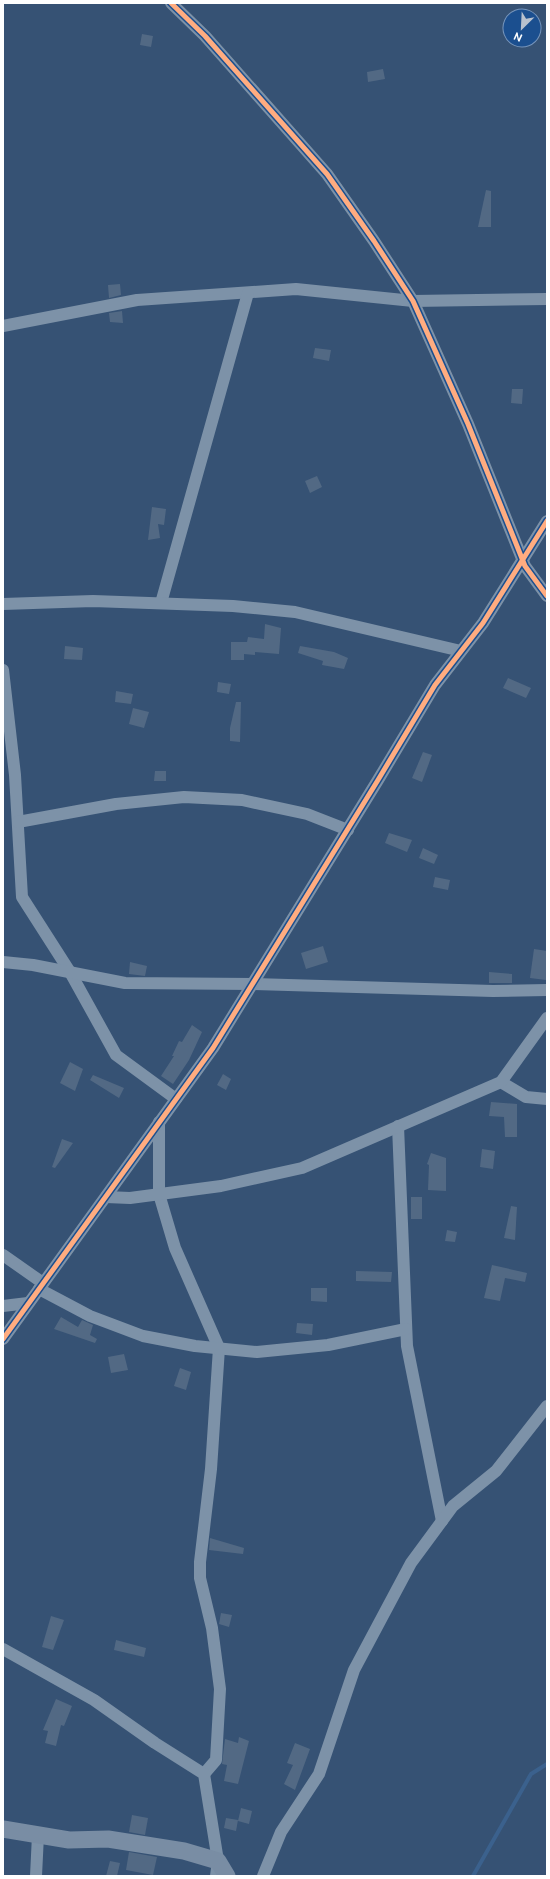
<svg xmlns="http://www.w3.org/2000/svg" width="550" height="1879" viewBox="0 0 550 1879" font-family="Ubuntu,sans-serif">
  <style>
    .lines { fill: none; stroke-linecap: round; stroke-linejoin: round }
    .stream { stroke: #3b618d; stroke-width: 4 }
    .building { fill: #526984 }
    .street { stroke: #7d92a8; stroke-width: 12 }
    .secondary { stroke: #798da4; stroke-width: 17 }
    .cycleway-casing { stroke: #1b4f8f; stroke-width: 8 }
    .cycleway { stroke: #ffac80; stroke-width: 5 }
  </style>
  <rect width="100%" height="100%" fill="#365274"/>
  <g class="lines">
    <path class="stream" d="M473 1876 531 1774 547 1764"/>
  </g>
  <g class="building">
    <path d="M142 34 153 36 151 47 140 45Z"/>
    <path d="M383 69 385 79 368 82 367 72Z"/>
    <path d="M486 190 491 191V227H478Z"/>
    <path d="M120 284 121 295 109 298 108 285Z"/>
    <path d="M122 311 123 323 110 322 109 313Z"/>
    <path d="M315 348 331 350 329 361 313 358Z"/>
    <path d="M512 389H523L522 404 511 403Z"/>
    <path d="M317 476 322 487 310 493 305 481Z"/>
    <path d="M152 507 166 509 164 525 158 524 160 538 148 540Z"/>
    <path d="M265 624 281 628 279 654 255 652V655L244 654V660H231V642H247L248 637 264 639Z"/>
    <path d="M65 646 83 648 82 660 64 659Z"/>
    <path d="M300 646 334 652 348 658 344 669 322 665 323 661 298 653Z"/>
    <path d="M508 678 531 688 526 698 503 688Z"/>
    <path d="M218 682 231 684 229 694 217 692Z"/>
    <path d="M116 691 133 694 131 704 115 702Z"/>
    <path d="M236 702H241L240 742 230 741V728Z"/>
    <path d="M133 708 149 712 144 728 129 724Z"/>
    <path d="M423 752 432 755 422 782 412 778Z"/>
    <path d="M155 771H166V781H154Z"/>
    <path d="M389 833 412 840 407 852 385 843Z"/>
    <path d="M423 848 438 855 434 864 419 858Z"/>
    <path d="M435 877 450 880 448 890 433 887Z"/>
    <path d="M323 946 328 962 306 969 301 953Z"/>
    <path d="M534 949 547 951 546 980 530 978Z"/>
    <path d="M130 962 147 966 145 976 129 974Z"/>
    <path d="M489 972 512 974V983H489Z"/>
    <path d="M192 1025 202 1032 189 1060 173 1084 161 1076 174 1056H172L179 1041 182 1042Z"/>
    <path d="M70 1062 83 1069 75 1091 60 1083Z"/>
    <path d="M223 1074 231 1079 226 1090 217 1085Z"/>
    <path d="M93 1075 124 1088 119 1098 90 1080Z"/>
    <path d="M491 1102 517 1104V1137H505L504 1117 489 1116Z"/>
    <path d="M62 1139 73 1143 55 1168 52 1167Z"/>
    <path d="M482 1149 495 1151 493 1169 480 1167Z"/>
    <path d="M431 1153 446 1158V1191L428 1190 429 1165 427 1164Z"/>
    <rect x="411" y="1197" width="11" height="22"/>
    <path d="M511 1206 517 1207 515 1240 504 1238Z"/>
    <path d="M447 1230 457 1232 455 1242 445 1241Z"/>
    <path d="M492 1265 527 1273 525 1282 505 1278 500 1301 484 1298Z"/>
    <path d="M356 1271 392 1272 391 1282 356 1281Z"/>
    <path d="M311 1288H327V1302L311 1301Z"/>
    <path d="M61 1317 78 1327 82 1320 93 1325 90 1335 97 1339 95 1343 54 1329Z"/>
    <path d="M297 1323 313 1324 312 1335 296 1333Z"/>
    <path d="M124 1354 128 1370 111 1373 108 1357Z"/>
    <path d="M180 1368 191 1372 186 1390 174 1386Z"/>
    <path d="M210 1538 244 1548 243 1554 209 1550Z"/>
    <path d="M221 1613 232 1615 229 1627 219 1624Z"/>
    <path d="M51 1616 64 1620 53 1650 42 1647Z"/>
    <path d="M116 1640 146 1648 144 1657 114 1650Z"/>
    <path d="M56 1699 72 1706 64 1726 61 1725 56 1746 45 1743 48 1731 43 1730Z"/>
    <path d="M239 1737 249 1741 238 1784 224 1781 227 1765 222 1764 225 1739 238 1743Z"/>
    <path d="M295 1743 310 1749 295 1790 284 1784 293 1765 287 1763Z"/>
    <path d="M241 1808 252 1811 249 1824 238 1821Z"/>
    <path d="M132 1815 148 1818 145 1835 129 1832Z"/>
    <path d="M226 1818 238 1820 236 1831 224 1828Z"/>
    <path d="M129 1852 157 1857 153 1875 126 1870Z"/>
    <path d="M110 1861 120 1863 117 1876H106Z"/>
  </g>
  <g class="lines">
    <g class="street">
      <path d="M171 3 205 36 327 174 374 241 413 301 468 424 525 566 547 596"/>
      <path d="M3 326 137 300 296 289 413 301 547 299"/>
      <path d="M161 603 248 293"/>
      <path d="M3 604 93 601 233 606 295 612 461 651"/>
      <path d="M3 670 15 775 22 897 70 972 116 1055 176 1099"/>
      <path d="M18 822 116 804 184 797 242 800 307 814 348 830"/>
      <path d="M3 962 33 965 125 983 253 984 493 991 547 990"/>
      <path d="M501 1082 526 1097 547 1099"/>
      <path d="M159 1122V1194L175 1248 219 1348 211 1469 200 1562V1578L212 1628 220 1689 216 1760 204 1774"/>
      <path d="M398 1126 407 1346 442 1521"/>
      <path d="M106 1197 130 1198 221 1186 302 1168 501 1082 547 1018"/>
      <path d="M3 1255 43 1283"/>
      <path d="M39 1289 90 1316 143 1336 195 1346 257 1352 328 1345 406 1329"/>
      <path d="M3 1306 28 1303"/>
      <path d="M3 1339 213 1048 378 780 435 685 483 623 547 521"/>
      <path d="M3 1649 94 1700 155 1743 204 1774 218 1861 216 1876"/>
      <path d="M36 1876 38 1835"/>
      <path d="M263 1876 281 1832 319 1774 354 1670 411 1563 453 1506 496 1471 547 1406"/>
    </g>
    <path class="secondary" d="M3 1829 69 1840 108 1839 184 1851 218 1861 227 1876"/>
    <defs>
      <g id="cycleway">
        <path d="M171 3 205 36 327 174 374 241 413 301 468 424 525 566 547 596"/>
        <path d="M3 1339 213 1048 378 780 435 685 483 623 547 521"/>
      </g>
    </defs>
    <use href="#cycleway" class="cycleway-casing"/>
    <use href="#cycleway" class="cycleway"/>
  </g>
  <rect width="550" height="1879" fill="none" stroke="#ffffff" stroke-width="8"/>
  <g transform="translate(522 28) rotate(204)"><circle r="19" fill="#1b4f8f" stroke="#7695bc"/>
  <path d="M0-3L7 15L0 10L-7 15Z" fill="#b9c2ce"/>
  <text y="-6" font-size="11" font-weight="bold" text-anchor="middle" fill="#ffffff">N</text>
  </g>
</svg>
